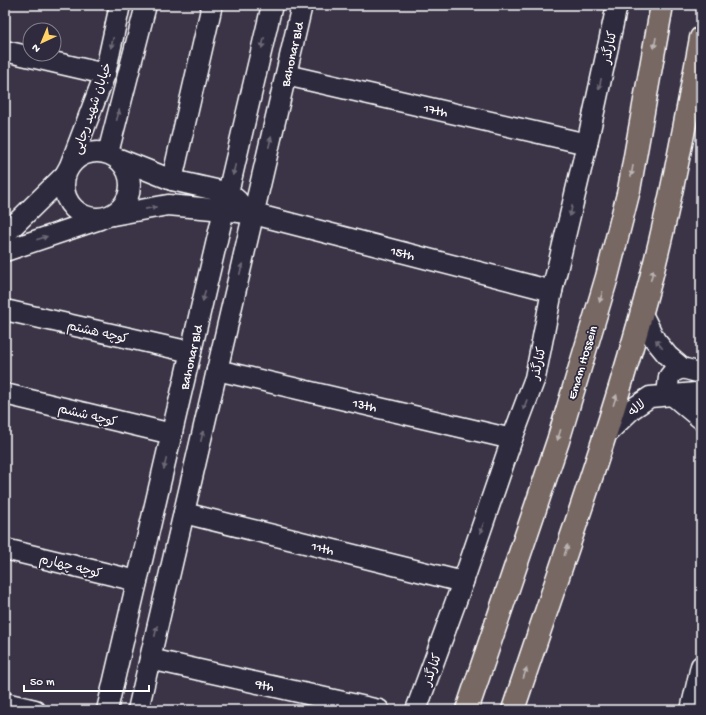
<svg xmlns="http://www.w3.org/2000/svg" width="706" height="715" viewBox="0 0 706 715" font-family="'Gochi Hand','Playpen Sans Arabic',sans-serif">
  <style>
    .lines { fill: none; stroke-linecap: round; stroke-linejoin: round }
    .minor-casing { stroke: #fff; stroke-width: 23 }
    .major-casing { stroke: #fff; stroke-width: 25 }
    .minor { stroke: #2f2a3d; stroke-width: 20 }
    .major { stroke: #776864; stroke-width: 22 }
    .oneway { fill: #6d6a77 }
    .oneway2 { fill: #bbb4b2 }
    .labels { text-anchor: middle; stroke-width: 3.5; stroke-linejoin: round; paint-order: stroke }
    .street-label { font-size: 13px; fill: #fff; stroke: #2f2a3d }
  </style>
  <rect width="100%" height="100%" fill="#3b3346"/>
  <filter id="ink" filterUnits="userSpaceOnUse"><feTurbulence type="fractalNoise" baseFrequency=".025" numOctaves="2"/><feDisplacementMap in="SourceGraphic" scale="8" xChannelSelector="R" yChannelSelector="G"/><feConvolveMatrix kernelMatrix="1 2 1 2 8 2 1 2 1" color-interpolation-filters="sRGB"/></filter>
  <g filter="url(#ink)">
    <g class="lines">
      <defs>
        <g id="minor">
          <path d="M5 51 105 74"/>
          <path d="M286 75 587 144"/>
          <circle cx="97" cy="185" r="33"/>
          <path d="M108 153 146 5"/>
          <path d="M119 159 172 180 229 193 238 201"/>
          <path d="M71 163 105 74 120 5"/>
          <path d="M172 180 212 5"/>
          <path d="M113 215 168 205 224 210 254 214 552 291"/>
          <path d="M5 234 65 175"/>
          <path d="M5 251 100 219"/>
          <path d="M5 310 191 352"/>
          <path d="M641 312 655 340 668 356 682 368 701 373"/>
          <path d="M682 368 673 372 669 377 668 386 671 394 701 419"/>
          <path d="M217 370 512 439"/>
          <path d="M5 394 172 434"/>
          <path d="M603 437 632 409 650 397 696 393H701"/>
          <path d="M184 513 463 582"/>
          <path d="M5 549 137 581"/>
          <path d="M150 659 379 710"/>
          <path d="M5 703 35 710"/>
          <path d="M107 710 272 5"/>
          <path d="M138 710 302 5"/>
          <path d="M416 710 463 582 512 439 535 378 552 291 587 144 617 5"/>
          <path d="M691 710 701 666"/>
        </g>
        <g id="major">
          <path d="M467 710 558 441 607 277 629 190 662 5"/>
          <path d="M513 710C560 568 612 426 650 282 671 201 686 120 701 38"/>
        </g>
      </defs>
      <use href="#minor" class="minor-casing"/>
      <use href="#major" class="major-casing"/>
      <use href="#minor" class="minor"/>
      <use href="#major" class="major"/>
    </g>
    <defs><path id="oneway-solid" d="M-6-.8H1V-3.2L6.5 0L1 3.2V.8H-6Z"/></defs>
    <g class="oneway">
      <use href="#oneway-solid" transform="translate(112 43) rotate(103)"/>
      <use href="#oneway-solid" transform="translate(263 43) rotate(103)"/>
      <use href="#oneway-solid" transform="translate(600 84) rotate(102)"/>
      <use href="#oneway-solid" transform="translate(118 115) rotate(-75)"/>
      <use href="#oneway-solid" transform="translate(270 142) rotate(-77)"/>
      <use href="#oneway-solid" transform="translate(234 170) rotate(103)"/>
      <use href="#oneway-solid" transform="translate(151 208) rotate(-11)"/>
      <use href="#oneway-solid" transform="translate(571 211) rotate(103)"/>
      <use href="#oneway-solid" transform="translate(42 238) rotate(-18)"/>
      <use href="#oneway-solid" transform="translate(241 269) rotate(-77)"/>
      <use href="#oneway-solid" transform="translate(204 296) rotate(103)"/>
      <use href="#oneway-solid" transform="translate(659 344) rotate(-128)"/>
      <use href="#oneway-solid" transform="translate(525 405) rotate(110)"/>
      <use href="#oneway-solid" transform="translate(202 436) rotate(-77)"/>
      <use href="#oneway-solid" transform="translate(165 464) rotate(103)"/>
      <use href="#oneway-solid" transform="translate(482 528) rotate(109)"/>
      <use href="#oneway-solid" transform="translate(156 631) rotate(-77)"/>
    </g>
    <g class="oneway2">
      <use href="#oneway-solid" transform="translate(655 43) rotate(100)"/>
      <use href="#oneway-solid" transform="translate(632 171) rotate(100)"/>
      <use href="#oneway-solid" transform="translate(652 275) rotate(-76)"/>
      <use href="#oneway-solid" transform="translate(601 297) rotate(107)"/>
      <use href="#oneway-solid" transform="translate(615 400) rotate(-72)"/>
      <use href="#oneway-solid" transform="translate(559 435) rotate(107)"/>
      <use href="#oneway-solid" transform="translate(566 550) rotate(-72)"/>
      <use href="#oneway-solid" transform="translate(525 673) rotate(-72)"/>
    </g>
  </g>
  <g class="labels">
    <g class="street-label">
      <text transform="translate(608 47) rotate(-78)" y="5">کنارگذر</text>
      <text transform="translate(291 54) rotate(-77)" y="5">Bahonar Bld</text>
      <text transform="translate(91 108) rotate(-71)" y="5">خیابان شهید رجایی</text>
      <text transform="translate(436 109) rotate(13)" y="5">17th</text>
      <text transform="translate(403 252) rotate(15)" y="5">15th</text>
      <text transform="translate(98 331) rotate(13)" y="5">کوچه هشتم</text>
      <text transform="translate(190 357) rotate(-77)" y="5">Bahonar Bld</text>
      <text transform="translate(581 362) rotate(-73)" y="5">Emam Hossein</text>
      <text transform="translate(537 363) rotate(-77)" y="5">کنارگذر</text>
      <text transform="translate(365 404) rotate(13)" y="5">13th</text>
      <text transform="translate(636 407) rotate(-38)" y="5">لاله</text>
      <text transform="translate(88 414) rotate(14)" y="5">کوچه ششم</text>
      <text transform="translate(323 547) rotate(14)" y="5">11th</text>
      <text transform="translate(71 565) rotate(14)" y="5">کوچه چهارم</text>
      <text transform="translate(431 669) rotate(-70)" y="5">کنارگذر</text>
      <text transform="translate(265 684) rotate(13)" y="5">9th</text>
    </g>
  </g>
  <rect width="706" height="715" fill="none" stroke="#2f2a3d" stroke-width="20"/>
  <rect x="10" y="10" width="686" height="695" fill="none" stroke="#fff" stroke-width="1.5" filter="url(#ink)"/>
  <g transform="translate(42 42) rotate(224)"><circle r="19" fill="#2f2a3d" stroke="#827f8b"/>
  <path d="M0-3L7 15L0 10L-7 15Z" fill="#ffd166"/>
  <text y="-6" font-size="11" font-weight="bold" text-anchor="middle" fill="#ffffff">N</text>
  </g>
  <path d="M24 685v6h125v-6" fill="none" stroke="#ffffff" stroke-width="2"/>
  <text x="30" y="685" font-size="12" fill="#ffffff" stroke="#2f2a3d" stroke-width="3" paint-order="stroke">50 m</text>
</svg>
